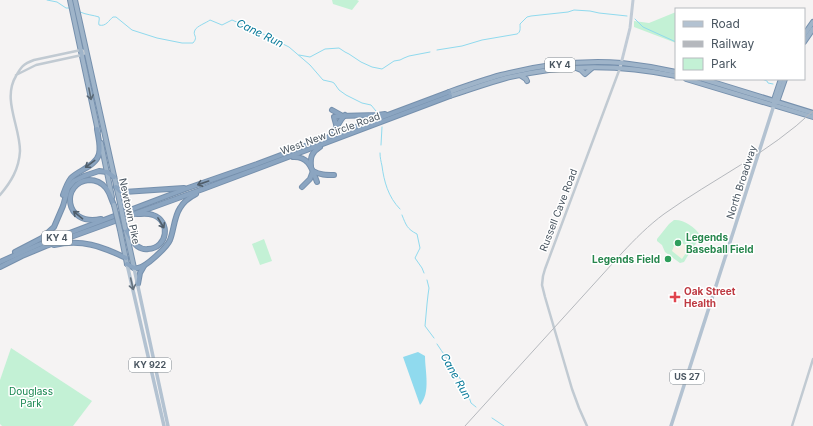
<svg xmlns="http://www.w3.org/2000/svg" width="813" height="426" viewBox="0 0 813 426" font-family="Inter,sans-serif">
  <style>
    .green { fill: #c3f1d5 }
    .sand { fill: #f5f0e5 }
    .water { fill: #90daee }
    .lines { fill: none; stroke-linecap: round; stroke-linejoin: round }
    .stream { stroke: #90daee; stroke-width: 1 }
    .trunk-casing { stroke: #7690ad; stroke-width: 6 }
    .motorway-casing { stroke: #7690ad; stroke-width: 6 }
    .tertiary { stroke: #c1cad2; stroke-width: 2.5 }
    .secondary { stroke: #c1cbd6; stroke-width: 3 }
    .primary { stroke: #b3c2d1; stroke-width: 3.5 }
    .trunk { stroke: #9fb4c9; stroke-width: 4 }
    .motorway { stroke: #8ba5c1; stroke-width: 4 }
    .rail { stroke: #b5b8bd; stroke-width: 1 }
    .trunk-bridge-casing { stroke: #7690ad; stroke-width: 6; stroke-linecap: butt }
    .trunk-bridge { stroke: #9fb4c9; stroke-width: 4 }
    .oneway { stroke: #5b6976 }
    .oneway2 { stroke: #505e6b }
    .oneway3 { stroke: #64717d }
    .leisure-dot { fill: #2e9e5b; stroke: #fff; stroke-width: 1.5 }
    .health-dot { fill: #e0444e; stroke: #fff; stroke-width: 1.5 }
    .labels { text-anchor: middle; stroke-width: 3; stroke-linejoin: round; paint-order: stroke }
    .shield { fill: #fff; stroke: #808990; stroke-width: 1 }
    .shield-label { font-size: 9px; font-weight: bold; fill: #4a5661 }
    .street-label { font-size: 10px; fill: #4a5661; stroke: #fff }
    .leisure-label { font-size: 10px; font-weight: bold; fill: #27864d; stroke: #fff; text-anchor: start }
    .health-label { font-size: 10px; font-weight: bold; fill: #be3a42; stroke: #fff; text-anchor: start }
    .park-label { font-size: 10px; fill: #17864f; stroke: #fff }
    .water-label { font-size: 11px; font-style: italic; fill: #0c7c9b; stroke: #fff }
  </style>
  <rect width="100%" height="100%" fill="#f5f3f3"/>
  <g class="green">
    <path d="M332 0H357L359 1 352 10 333 4Z"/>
    <path d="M676 12V43L634 27V21L649 23Z"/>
    <path d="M674 220C683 219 695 227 700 235L694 247H693L684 262 680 263 665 252 662 245 657 241V239L669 224Z"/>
    <path d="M264 239 272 261 260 265 252 244Z"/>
    <path d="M11 348 92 401 73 426H2L0 424V380Z"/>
  </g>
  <path class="sand" d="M679 243 684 244 689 248 682 259 672 251 674 246Z"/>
  <path class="water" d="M418 352 425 356C425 371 431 393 420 405L403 357Z"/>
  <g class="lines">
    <g class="stream">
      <path d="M47 0 57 2 66 8H69"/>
      <path d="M80 12C87 15 93 15 99 17 100 20 98 22 99 25 106 27 109 20 113 17H116L132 30 157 38 182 43H193C199 36 192 36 195 30 197 26 206 23 210 20L222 25 232 20 255 30 289 47 310 65 323 80 332 82 334 83 339 90 346 95 362 103 371 105 376 111"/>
      <path d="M635 19 643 27 676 42"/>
      <path d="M437 50 462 46 482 40 517 34C521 32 520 28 520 24L527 17 531 16 568 12 574 10 590 11 599 13 627 16"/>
      <path d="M299 55 310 57 325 49 339 48 345 52 349 54 361 62 372 67 382 69 394 61 400 60 404 58 409 56 430 52"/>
      <path d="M762 79 767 81 768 83 773 84"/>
      <path d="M381 145 382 127"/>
      <path d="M380 153C380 158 381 161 382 166 384 181 388 197 400 209"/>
      <path d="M402 215C406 225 407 229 417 234L420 248 415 258 422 268 424 273"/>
      <path d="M427 280 429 288 428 295 427 304 425 326 434 338"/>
      <path d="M437 344C448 361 466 383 471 403L476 407"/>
      <path d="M492 418 504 426"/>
    </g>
    <defs>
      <g id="trunk">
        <path d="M70 0 98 131"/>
        <path d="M75 0 120 203"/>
        <path d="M804 35 813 22"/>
        <path d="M804 42 813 29"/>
        <path d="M576 68 581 70 585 74 592 68"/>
        <path d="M520 75 526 79 527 81"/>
        <path d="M686 79 813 117"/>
        <path d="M703 79 813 113"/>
        <path d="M449 92C466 86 483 80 501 75 540 65 582 60 622 63 640 65 658 68 676 72"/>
        <path d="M450 96C469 90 487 83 506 78 562 64 620 64 676 76"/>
        <path d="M777 102 785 79"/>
        <path d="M774 103V100L781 79"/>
        <path d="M101 143 112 197"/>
        <path d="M120 230 127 264"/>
        <path d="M126 231 134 268"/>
      </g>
      <g id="motorway">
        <path d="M332 110 341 115"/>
        <path d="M337 128 334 117 339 116 378 115 385 114"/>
        <path d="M330 136C337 129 338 122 345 115"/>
        <path d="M293 157C309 156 312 169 317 182"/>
        <path d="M311 166C310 157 312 152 320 147"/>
        <path d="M116 187 120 191 124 192 184 188"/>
        <path d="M302 187 310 179 313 171C320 175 326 175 334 175"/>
        <path d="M63 195C65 189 67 183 71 178 79 170 96 166 99 154 101 146 98 137 97 129"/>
        <path d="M101 219C63 227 61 182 89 180 96 180 102 183 106 188 110 193 111 199 114 205"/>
        <path d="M125 228C129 234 131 241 137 246 140 248 144 250 148 249 168 248 171 221 153 215 148 213 142 214 137 214"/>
        <path d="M54 245C82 239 101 246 126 258"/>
        <path d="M15 252 42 238 54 227 63 206 68 188 74 181 84 176 99 171 107 172 114 177"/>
        <path d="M0 262 38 245 188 188 257 164 449 92"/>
        <path d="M127 264C130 266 134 269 138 268 146 267 167 247 170 240 174 230 174 217 180 208 184 201 190 197 196 194"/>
        <path d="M0 267 22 256 46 246 203 189 450 96"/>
        <path d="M138 284 140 273 144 266"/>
      </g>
    </defs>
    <use href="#trunk" class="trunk-casing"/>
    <use href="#motorway" class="motorway-casing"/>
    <g class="tertiary">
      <path d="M0 195C11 182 19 169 20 151 20 126 2 99 16 76 21 67 23 64 34 60L81 50 86 52 82 55 36 65 16 75"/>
      <path d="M587 426 579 408 572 389 545 297 542 285 543 276 545 269 620 68"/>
      <path d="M792 426 813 359"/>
    </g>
    <path class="secondary" d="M620 68 630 28 633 0"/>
    <g class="primary">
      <path d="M127 264 164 426"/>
      <path d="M134 268 168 426"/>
      <path d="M671 426 774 105"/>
    </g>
    <use href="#trunk" class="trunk"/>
    <use href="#motorway" class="motorway"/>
    <path class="rail" d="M465 426 622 253C635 239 649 225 664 214 713 179 769 153 813 111"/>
    <defs>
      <g id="trunk-bridge">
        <path d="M120 203 125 228"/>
        <path d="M114 205 120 230"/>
      </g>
    </defs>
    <use href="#trunk-bridge" class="trunk-bridge-casing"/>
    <use href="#trunk-bridge" class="trunk-bridge"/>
  </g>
  <defs><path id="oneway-shaft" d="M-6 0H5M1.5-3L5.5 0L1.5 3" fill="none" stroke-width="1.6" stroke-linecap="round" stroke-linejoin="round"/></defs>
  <use class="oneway" href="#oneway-shaft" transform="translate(90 94) rotate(79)"/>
  <g class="oneway2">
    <use href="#oneway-shaft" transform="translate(90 164) rotate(143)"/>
    <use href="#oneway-shaft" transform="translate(203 183) rotate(161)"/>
    <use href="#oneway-shaft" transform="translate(78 215) rotate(-140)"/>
    <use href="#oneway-shaft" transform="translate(161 223) rotate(59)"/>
  </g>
  <use class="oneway3" href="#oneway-shaft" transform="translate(132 284) rotate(77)"/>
  <g class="leisure-dot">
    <circle cx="678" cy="243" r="4"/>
    <circle cx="668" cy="259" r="4"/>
  </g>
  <path class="health-dot" d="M673 291h4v4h4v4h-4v4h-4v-4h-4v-4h4z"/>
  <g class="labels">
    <g class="shield">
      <rect x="545" y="58" width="30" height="14" rx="3"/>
      <rect x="42" y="231" width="30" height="14" rx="3"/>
      <rect x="129" y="358" width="42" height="14" rx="3"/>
      <rect x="670" y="370" width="34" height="14" rx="3"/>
    </g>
    <g class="shield-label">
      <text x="560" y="68">KY 4</text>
      <text x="57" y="241">KY 4</text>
      <text x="150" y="368">KY 922</text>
      <text x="687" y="380">US 27</text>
    </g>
    <g class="street-label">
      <text transform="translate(330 133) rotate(-20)" y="4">West New Circle Road</text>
      <text transform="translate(741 182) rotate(-72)" y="4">North Broadway</text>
      <text transform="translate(558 210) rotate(-69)" y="4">Russell Cave Road</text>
      <text transform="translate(130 211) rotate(78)" y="4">Newtown Pike</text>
    </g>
    <g class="leisure-label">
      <text x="686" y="241">Legends<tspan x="686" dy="12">Baseball Field</tspan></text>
      <text x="660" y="263" text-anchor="end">Legends Field</text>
    </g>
    <g class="health-label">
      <text x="684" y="295">Oak Street<tspan x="684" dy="12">Health</tspan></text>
    </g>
    <g class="park-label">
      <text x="31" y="395">Douglass<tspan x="31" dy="12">Park</tspan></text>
    </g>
    <g class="water-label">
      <text transform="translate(260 33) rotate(26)" y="4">Cane Run</text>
      <text transform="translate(456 376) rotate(61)" y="4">Cane Run</text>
    </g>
  </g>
  <rect x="675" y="8" width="130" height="72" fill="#ffffff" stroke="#b7bbc0"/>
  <rect x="683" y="21" width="20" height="6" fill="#b3c2d1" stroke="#b7bbc0"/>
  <text x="711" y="28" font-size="12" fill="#4a5661">Road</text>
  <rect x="683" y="41" width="20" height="6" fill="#b5b8bd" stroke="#b7bbc0"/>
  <text x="711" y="48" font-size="12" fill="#4a5661">Railway</text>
  <rect x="683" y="58" width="20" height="12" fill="#c3f1d5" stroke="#b7bbc0"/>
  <text x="711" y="68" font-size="12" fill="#4a5661">Park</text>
</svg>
